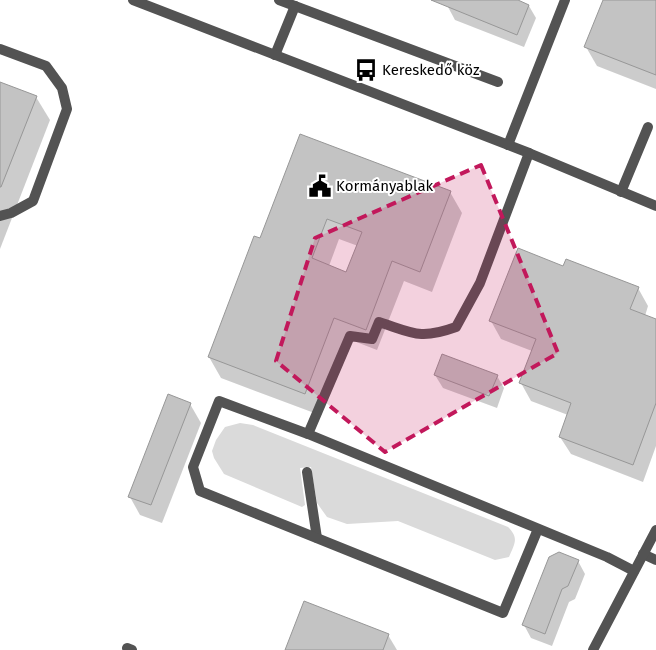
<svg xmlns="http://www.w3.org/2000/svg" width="656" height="650" viewBox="0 0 656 650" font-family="'Fira Sans',sans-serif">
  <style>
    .green { fill: #dadada }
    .shadow { fill: #0003; fill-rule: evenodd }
    .building { fill: #c3c3c3; stroke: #979797; fill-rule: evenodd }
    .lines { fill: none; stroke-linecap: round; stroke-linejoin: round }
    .service { stroke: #535353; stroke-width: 10 }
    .minor { stroke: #535353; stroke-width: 10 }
    .marked { fill: #c2185b; fill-opacity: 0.2; stroke: #c2185b; stroke-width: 4; stroke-dasharray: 10 6; stroke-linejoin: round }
    .labels { text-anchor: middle; stroke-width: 4; stroke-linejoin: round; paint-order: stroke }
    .poi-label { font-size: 15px; fill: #000; stroke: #fff; text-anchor: start }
  </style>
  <rect width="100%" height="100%" fill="#fff"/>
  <path class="green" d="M240 423 253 425 508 527C519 538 515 543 509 557L495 560 398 521 347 524 327 517 317 503 311 467 300 468 305 505 302 507 224 474 214 458 212 451 216 440 225 427Z"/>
  <g class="shadow">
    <path d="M451 0H514L529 6 536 18 524 47 455 20 448 7Z"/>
    <path d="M604 0H656V89L597 66 586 47Z"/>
    <path d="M0 83 36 97 50 120 0 249Z"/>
    <path d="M301 136 450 192 462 213 432 292 404 281 377 350 346 338 317 414 221 378 209 357 261 240ZM339 239 358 246 347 273 329 266Z"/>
    <path d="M564 268 638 288 648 306 645 316 656 321V446L643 482 571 454 560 437 568 415 531 401 521 383 532 351 501 339 491 321Z"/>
    <path d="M435 375 497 376 504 388 497 408 443 388Z"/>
    <path d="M190 404 201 423 162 523 140 515 130 497Z"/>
    <path d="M578 561 585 574 575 599 569 602 552 646 531 638 524 625Z"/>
    <path d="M388 635 397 650H289Z"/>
  </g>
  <g class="building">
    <path d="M431 0H518L529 5 517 35Z"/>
    <path d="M603 0H656V75L584 47Z"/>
    <path d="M0 82 37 96 1 187H0Z"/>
    <path d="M300 134 451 191 420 272 392 261 366 330 334 318 305 394 208 357 254 236 260 238ZM327 219 362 232 346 272 312 258Z"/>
    <path d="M518 248 563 266 566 259 639 287 630 309 656 319V403L633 465 559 437 571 403 519 383 536 339 489 321Z"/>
    <path d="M442 354 498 375 489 396 434 375Z"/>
    <path d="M168 394 191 403 151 505 128 497Z"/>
    <path d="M559 552 579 560 568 586 562 589 545 634 522 625 549 557Z"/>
    <path d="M304 601 389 634 383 650H285Z"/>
  </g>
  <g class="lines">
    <g class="service">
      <path d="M279 0 498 82"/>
      <path d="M0 49 46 66 62 88 67 109 33 201 11 213 0 216"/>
      <path d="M275 55 295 6"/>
      <path d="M508 145 565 0"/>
      <path d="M621 192 648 127"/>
      <path d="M308 434 350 336 372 339 379 322C413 333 420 340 456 327L480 283 529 153"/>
      <path d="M307 472 317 538"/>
      <path d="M538 529 503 613 200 491 193 467 219 401 308 434 607 557 634 571"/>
      <path d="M643 554 656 560"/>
      <path d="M127 648 132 650"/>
    </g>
    <g class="minor">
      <path d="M133 0 529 153 656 206"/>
      <path d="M593 650 656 530"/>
    </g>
  </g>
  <path class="marked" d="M481 165 558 353 385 452 276 361 315 238Z"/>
  <defs>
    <symbol id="bus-bare" viewBox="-9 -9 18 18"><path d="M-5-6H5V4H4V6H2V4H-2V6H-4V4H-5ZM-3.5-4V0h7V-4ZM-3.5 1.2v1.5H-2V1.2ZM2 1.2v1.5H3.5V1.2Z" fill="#000" stroke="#fff" stroke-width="2.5" paint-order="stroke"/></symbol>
    <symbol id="civic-bare" viewBox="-9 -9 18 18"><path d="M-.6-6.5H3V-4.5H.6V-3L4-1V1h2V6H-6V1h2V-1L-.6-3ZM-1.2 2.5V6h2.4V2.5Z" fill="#000" stroke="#fff" stroke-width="2.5" paint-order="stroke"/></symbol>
  </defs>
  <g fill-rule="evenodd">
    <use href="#bus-bare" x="350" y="54" width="32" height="32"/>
    <use href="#civic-bare" x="304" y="170" width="32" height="32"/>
  </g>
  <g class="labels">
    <g class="poi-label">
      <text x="382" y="75">Kereskedő köz</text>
      <text x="336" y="191">Kormányablak</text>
    </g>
  </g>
</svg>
